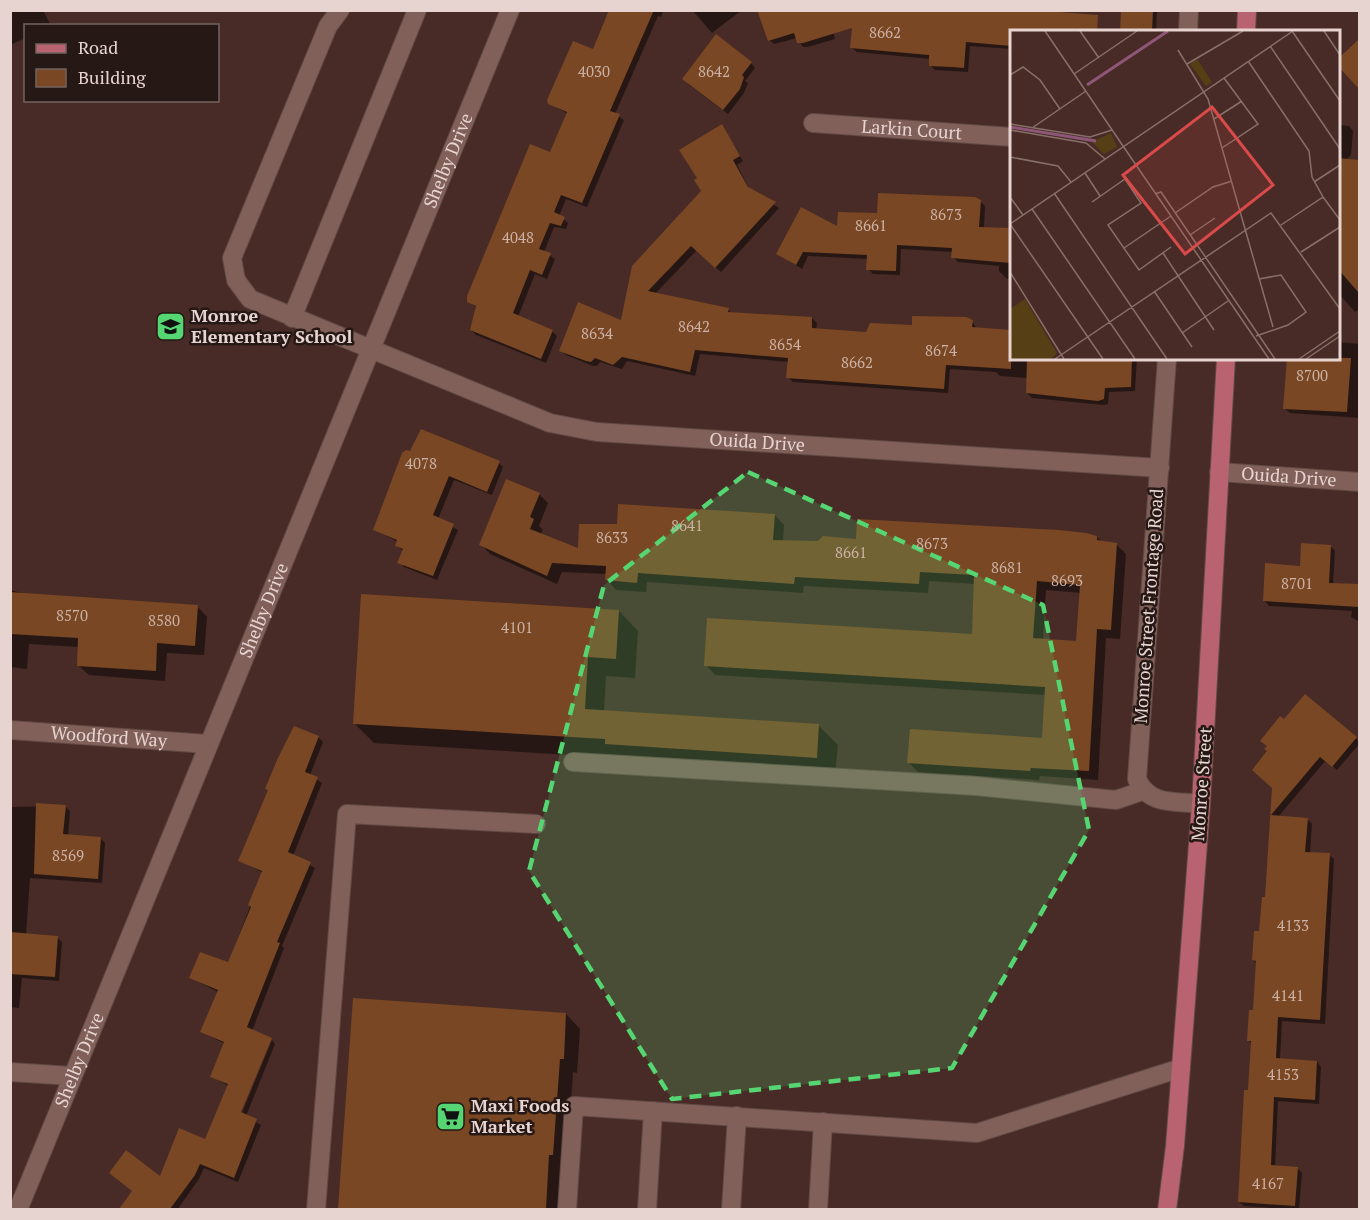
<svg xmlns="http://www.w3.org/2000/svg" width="1370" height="1220" viewBox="0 0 1370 1220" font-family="'PT Serif',serif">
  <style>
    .shadow { fill: #0007; fill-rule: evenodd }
    .building { fill: #794723; fill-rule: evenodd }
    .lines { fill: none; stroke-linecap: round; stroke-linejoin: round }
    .minor-casing { stroke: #614944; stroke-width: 20 }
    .major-casing { stroke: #614944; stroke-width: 20 }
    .minor { stroke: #81605a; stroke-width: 18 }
    .major { stroke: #b96371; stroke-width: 18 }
    .marked { fill: #55d672; fill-opacity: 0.2; stroke: #55d672; stroke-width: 4.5; stroke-dasharray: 12 8; stroke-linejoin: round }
    .labels { text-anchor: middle; stroke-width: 5; stroke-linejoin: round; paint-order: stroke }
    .number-label { font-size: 15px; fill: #ccb1a5 }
    .street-label { font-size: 18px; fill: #e7d4d0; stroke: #251815 }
    .poi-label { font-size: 18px; font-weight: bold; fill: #e7d4d0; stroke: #251815; text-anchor: start }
    .inset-river { fill: none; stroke: #8f5777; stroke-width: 3 }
    .inset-road { fill: none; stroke: #886f6a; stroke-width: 1.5 }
    .view { fill: #d94a4a; fill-opacity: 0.15; stroke: #d94a4a; stroke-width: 3 }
    .inset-edge { fill: none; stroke: #e7d4d0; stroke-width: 3 }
  </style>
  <rect width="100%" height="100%" fill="#482b26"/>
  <g class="shadow">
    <path d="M10 10H43L51 26H26V38L10 45Z"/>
    <path d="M611 10H664L661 17 658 16 615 114 624 120 587 207 566 199 559 216 568 223 566 229 554 227 544 252 555 259 547 279 535 274 518 317 552 331 557 336 546 363 476 335 471 330 477 308 468 301 551 154 568 114 549 103 594 51Z"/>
    <path d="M692 10H742L712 33Z"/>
    <path d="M827 10 835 39 808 47H803L797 38 774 44 769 40Z"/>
    <path d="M853 10 1012 32V49L970 46 968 72 935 70 930 65V59L857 52 852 48Z"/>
    <path d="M1122 10H1157L1156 32H1121Z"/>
    <path d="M1360 41V86L1338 64Z"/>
    <path d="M751 63 755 68 745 81 748 83 744 93 728 114 688 84Z"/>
    <path d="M1338 125 1349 126 1353 131 1351 155 1346 160 1360 161V308L1355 312 1338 293Z"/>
    <path d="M721 126 743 161 737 165 750 190 779 208 721 272 697 250 655 294 728 309 732 314 812 318 817 323 816 330 867 333 972 321 977 329 1012 331V358H1137L1135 391 1109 392 1108 404 1104 405 1032 398 1027 393 1028 378 1000 376 996 372 950 369 948 393 793 382 788 377 789 362 700 354 695 376 627 361 622 369 600 362 597 366H593L566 355 561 350 622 322 703 191Z"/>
    <path d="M980 201 985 206 984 228 1012 230V279H1007L999 271V266L958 262 953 257V252L901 249 900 275 873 274 868 269V259L808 256 802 269 778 254 878 214Z"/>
    <path d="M1338 342 1360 344V418L1290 413 1285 409 1338 358Z"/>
    <path d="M404 454 499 463 503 467 492 495 454 480 438 519 458 530 437 580 404 567 399 562 404 551 396 546 398 542 375 530Z"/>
    <path d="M539 494 548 503 539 526 543 530 540 535 579 550 619 526 775 515 784 525 783 542 1097 537 1102 542 1116 544 1126 554 1120 639 1106 638 1098 780 1040 776 1039 780 918 772 909 763 1043 740 1046 695 715 675 706 665 973 636 975 584 929 581 928 593 804 586 803 593 647 582 646 592 616 590 607 580V574L562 572 557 584 490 554 481 544ZM1046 590 1081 593 1078 643 1043 641Z"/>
    <path d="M1331 547 1335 551 1333 584 1360 586V622L1351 617 1352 611 1269 606 1265 601 1301 567Z"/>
    <path d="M10 590 26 594 197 606 207 617 204 655 167 653 165 681 89 675 78 665 79 647 29 644 27 669 10 667Z"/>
    <path d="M619 611 638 631 635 678 606 676 604 712 818 725 838 745 835 776 621 758 374 743 354 723Z"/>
    <path d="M318 737 323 742 310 775 322 783 293 856 315 868 282 946 284 948 252 1031 237 1119 239 1120 272 1040 275 1044 246 1116 261 1125 238 1182 204 1168 199 1179 177 1210H121L134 1192 111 1173 160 1178 206 1140 229 1086 211 1076 225 1044 202 1032 218 992 191 978 228 964 263 873 240 860Z"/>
    <path d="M1356 738 1360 743 1337 770 1326 760 1278 817 1307 819 1312 824 1310 853 1329 855 1334 859 1325 1024 1282 1021 1280 1060 1317 1062 1321 1067 1319 1104 1278 1101 1275 1167 1297 1168 1302 1173 1299 1210 1244 1206 1239 1202 1253 1045 1248 1040 1255 1012 1258 964 1253 960 1266 899 1273 788 1254 769Z"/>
    <path d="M65 806 70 811 68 836 100 838 105 843 102 883 30 878 26 935 57 937 62 942 59 981 22 978 19 1008 10 1007V807Z"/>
    <path d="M354 999 566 1014 580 1029 577 1073 573 1072 567 1169 560 1210H340Z"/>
  </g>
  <g class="building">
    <path d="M609 10H654L610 111 620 114 582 203 561 195 554 212 565 217 561 226 550 223 539 249 551 253 542 275 530 270 513 313 553 330 541 359 470 330 476 306 467 302V296L530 144 550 152 567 112 548 104 547 100 573 41 593 49Z"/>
    <path d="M757 10H1034L1098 15 1097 32H1011V46L966 42 964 68 952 67 929 66V55L850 48 852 28 803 43H797L794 33 768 41Z"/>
    <path d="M1121 10H1153L1152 32H1120Z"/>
    <path d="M716 34 752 62 742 75 744 77 740 89 723 110 682 79Z"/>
    <path d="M1359 39V89L1338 66V59Z"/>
    <path d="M722 124 740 156 733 160 748 187 776 202 715 268 691 246 648 291 729 308 728 312 812 317V328L866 332 870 323 912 325V316L966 317 973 320 972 327 1011 330V369L946 365 944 389 786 378 788 358 695 350 690 372 622 357 613 365 595 358 591 362 586 361 559 351 578 302 621 320 632 266 701 191 694 180 697 178 679 150Z"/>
    <path d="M1338 158 1359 160V293L1338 269Z"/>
    <path d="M878 193 975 197 981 200 979 227 1011 228V263L951 258 952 248 897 245 896 271 866 270 867 255 803 252 796 265 776 254 801 207 837 226 838 212 877 213Z"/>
    <path d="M1027 358H1132L1131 387 1105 388 1104 399 1098 401 1026 393Z"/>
    <path d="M1287 358H1351L1347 412 1283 409Z"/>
    <path d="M421 429 500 461 487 492 449 476 433 515 454 524 433 576 397 563 403 549 395 546 397 540 373 530 402 453 406 450 410 451Z"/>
    <path d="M506 479 540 493 530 517 534 519 530 529 578 548 579 524H617L618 504 775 514 773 540 818 541 823 536 856 539 857 519 1059 530 1086 533 1097 536V540L1117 543 1111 630 1097 629 1089 771 1031 768 1030 771 907 763 910 729 1042 738 1045 687 704 666 707 618 972 634 974 575 920 572 919 584 795 577 794 584 638 573 637 583 605 580 606 566 552 563 547 576 479 545ZM1037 581 1080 585 1076 641 1033 638Z"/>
    <path d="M1301 543 1331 545 1329 583 1359 584V607L1263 601 1265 563 1300 566Z"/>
    <path d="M10 592 198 605 195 646 157 643 156 671 77 666 78 638 10 634Z"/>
    <path d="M361 594 619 610 616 659 588 657 585 709 819 724 817 758 605 744V739L353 724Z"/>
    <path d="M1305 694 1357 737 1332 767 1320 757 1271 815 1308 818 1305 852 1330 853 1320 1020 1278 1017 1276 1058 1317 1061 1315 1100 1274 1097 1271 1165 1298 1167 1295 1206 1238 1202 1244 1090H1248L1251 1041H1247L1249 1010H1253L1256 961 1252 960 1254 931H1259L1262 897H1265L1272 788 1252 770 1267 751 1264 749 1267 746 1260 741 1280 716 1284 719Z"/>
    <path d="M294 726 319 736 305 772 318 777 288 852 311 862 277 942 280 943 247 1027 272 1038 241 1112 257 1119 234 1178 200 1164 195 1175 170 1209H119L132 1191 109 1173 126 1150 160 1176 179 1128 205 1139 228 1084 210 1077 224 1042 200 1032 218 990 189 978 200 952 228 962 251 907 248 905 262 871 238 861 268 790 265 789 277 760Z"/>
    <path d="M36 803 66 805 63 834 101 837 98 879 34 874Z"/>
    <path d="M10 932 58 936 55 977 10 974Z"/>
    <path d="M353 998 566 1013 564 1059H560L553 1155H549L546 1209H338Z"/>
  </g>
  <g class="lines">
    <defs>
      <g id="minor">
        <path id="s1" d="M340 10 328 26 232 258 236 280 250 299 550 423 597 432 1160 468"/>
        <path d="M1188 32 1189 10"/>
        <path id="s2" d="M813 123 1012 137"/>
        <path d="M292 318 417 10"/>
        <path d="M1167 358 1137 779C1149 806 1175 801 1201 804"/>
        <path id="s3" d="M1219 472 1360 482"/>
        <path id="s4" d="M10 730 208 744"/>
        <path d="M573 762 976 786 1116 800 1142 791"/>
        <path d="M10 1072 72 1076"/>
        <path id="s5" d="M18 1210 510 10"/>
        <path d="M316 1210 347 814 536 824"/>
        <path d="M567 1210 574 1106 977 1133 1181 1068"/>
        <path d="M647 1210 653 1111"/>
        <path d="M731 1210 737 1116"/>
        <path d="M818 1210 823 1122"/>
      </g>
      <g id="major">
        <path d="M1246 32 1247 10"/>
        <path d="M1167 1210 1175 1146 1201 804 1226 358"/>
      </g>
    </defs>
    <use href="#minor" class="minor-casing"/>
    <use href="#major" class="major-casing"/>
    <use href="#minor" class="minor"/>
    <use href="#major" class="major"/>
  </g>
  <path class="marked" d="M748 472 1043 605 1089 830 952 1068 672 1099 529 871 604 585Z"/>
  <defs>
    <symbol id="school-square" viewBox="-11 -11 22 22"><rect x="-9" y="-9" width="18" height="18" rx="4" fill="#55d672" stroke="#251815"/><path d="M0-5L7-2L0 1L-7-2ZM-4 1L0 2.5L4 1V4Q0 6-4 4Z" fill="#111"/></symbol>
    <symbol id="supermarket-square" viewBox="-11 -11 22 22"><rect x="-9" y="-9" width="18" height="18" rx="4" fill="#55d672" stroke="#251815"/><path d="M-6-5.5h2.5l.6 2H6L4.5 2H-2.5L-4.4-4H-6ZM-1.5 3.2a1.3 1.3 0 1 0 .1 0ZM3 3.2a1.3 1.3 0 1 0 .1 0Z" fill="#111"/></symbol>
  </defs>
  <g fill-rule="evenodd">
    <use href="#school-square" x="154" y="310" width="33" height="33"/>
    <use href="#supermarket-square" x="434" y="1100" width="33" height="33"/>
  </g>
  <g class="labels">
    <g class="number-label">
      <text x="885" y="38">8662</text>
      <text x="594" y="77">4030</text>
      <text x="714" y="77">8642</text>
      <text x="946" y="220">8673</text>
      <text x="871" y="231">8661</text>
      <text x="518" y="243">4048</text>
      <text x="694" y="332">8642</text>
      <text x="597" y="339">8634</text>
      <text x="785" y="350">8654</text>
      <text x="941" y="356">8674</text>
      <text x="857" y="368">8662</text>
      <text x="1312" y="381">8700</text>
      <text x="421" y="469">4078</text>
      <text x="687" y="531">8641</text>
      <text x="612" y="543">8633</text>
      <text x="932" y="549">8673</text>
      <text x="851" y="558">8661</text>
      <text x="1007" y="573">8681</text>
      <text x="1067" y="586">8693</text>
      <text x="1297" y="589">8701</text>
      <text x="72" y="621">8570</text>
      <text x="164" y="626">8580</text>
      <text x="517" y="633">4101</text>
      <text x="68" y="861">8569</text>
      <text x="1293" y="931">4133</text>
      <text x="1288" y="1001">4141</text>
      <text x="1283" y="1080">4153</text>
      <text x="1268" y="1189">4167</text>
    </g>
    <g class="street-label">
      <text dy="6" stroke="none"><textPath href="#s2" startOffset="99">Larkin Court</textPath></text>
      <text dy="6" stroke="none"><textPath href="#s5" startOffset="1134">Shelby Drive</textPath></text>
      <text dy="6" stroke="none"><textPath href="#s1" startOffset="850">Ouida Drive</textPath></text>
      <text dy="6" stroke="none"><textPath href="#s3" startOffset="70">Ouida Drive</textPath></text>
      <text transform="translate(1149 606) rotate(-86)" y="6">Monroe Street Frontage Road</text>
      <text dy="6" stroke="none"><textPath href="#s5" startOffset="648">Shelby Drive</textPath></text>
      <text dy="6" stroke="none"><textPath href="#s4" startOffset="99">Woodford Way</textPath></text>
      <text transform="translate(1202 784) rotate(-86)" y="6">Monroe Street</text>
      <text dy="6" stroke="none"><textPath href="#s5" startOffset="162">Shelby Drive</textPath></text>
    </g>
    <g class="poi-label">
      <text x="191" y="322">Monroe<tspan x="191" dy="21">Elementary School</tspan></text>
      <text x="471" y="1112">Maxi Foods<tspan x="471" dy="21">Market</tspan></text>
    </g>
  </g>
  <g transform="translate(1010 30)">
    <rect width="330" height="330" fill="#482b26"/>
    <path d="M187 29 202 52 196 56 180 34ZM101 103 107 117 94 124 82 112ZM15 269 47 323 41 329H0V279Z" fill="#573f15"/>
    <path class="inset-river" d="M77 55 158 1M0 97 86 111"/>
    <path class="inset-road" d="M35 1 113 116M70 1 89 28M282 1 330 71M314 1 330 25M260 16 330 119M168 20 198 69 263 297M238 31 299 121 302 147 313 167 271 195M177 34 233 1M64 44 127 1M0 45 13 37 30 50 50 79M204 89 232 71M0 94 80 107 102 100M22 98 76 61M0 100 76 113 95 129M113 116 259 329M212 118 248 94 214 48M0 127 48 136 61 152M75 143 90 166M304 152 330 135M44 163 157 329M145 164 151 162 265 329M0 167 13 185M313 167 330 190M82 172 115 149 131 173 98 195 129 240 161 217M22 179 125 329M165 183 203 157 222 151M0 194 93 329M0 194 283 1M180 205 205 188M114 218 161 186M291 222 330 197M153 223 204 300M0 242 54 329M144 261 182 317M172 303 218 271M246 306 278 295 296 282 271 245 249 249M45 329 261 183 330 279M289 329 330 301M296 329 330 306"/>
    <path class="view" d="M202 77 263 155 175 224 113 145Z"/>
    <rect width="330" height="330" class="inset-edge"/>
  </g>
  <rect width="1370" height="1220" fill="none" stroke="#e7d4d0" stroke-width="24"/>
  <rect x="24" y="24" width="195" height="78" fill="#251815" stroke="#736360" stroke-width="1.5"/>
  <rect x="36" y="44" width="30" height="9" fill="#b96371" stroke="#736360" stroke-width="1.5"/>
  <text x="78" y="54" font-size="18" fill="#e7d4d0">Road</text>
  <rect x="36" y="69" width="30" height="18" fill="#794723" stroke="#736360" stroke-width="1.5"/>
  <text x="78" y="84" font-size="18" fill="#e7d4d0">Building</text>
</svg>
